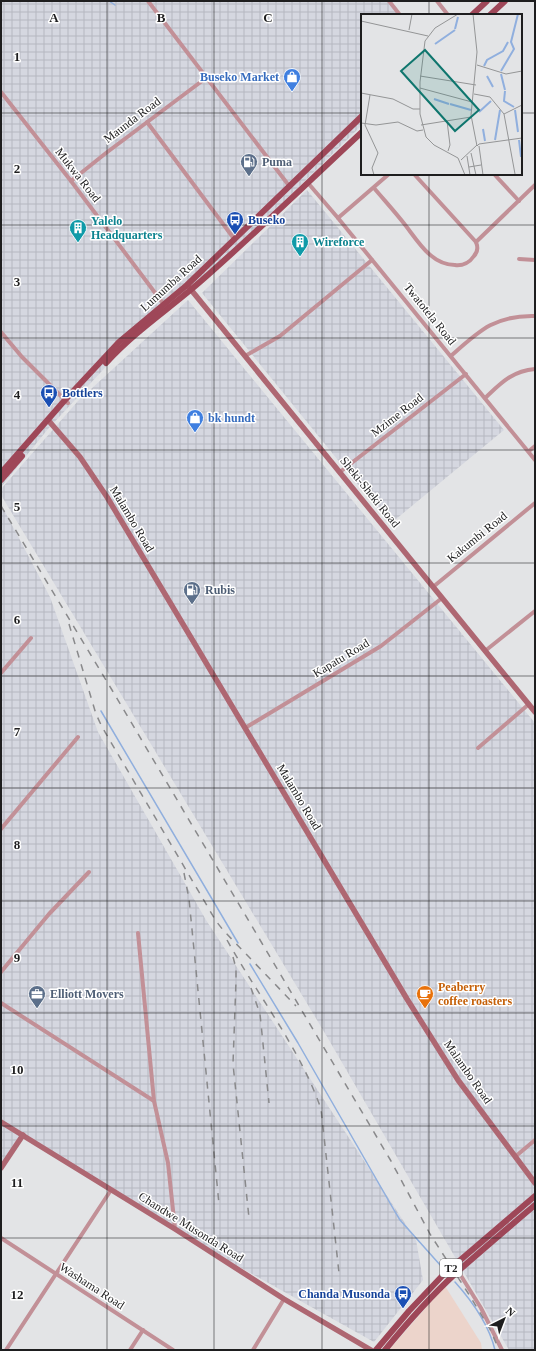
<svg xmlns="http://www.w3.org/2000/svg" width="536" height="1351" viewBox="0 0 536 1351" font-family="'Times New Roman',serif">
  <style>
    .commercial { fill: #ecd4cb }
    .industrial { fill: url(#industrial-grid) }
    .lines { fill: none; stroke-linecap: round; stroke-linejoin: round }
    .stream { stroke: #90afde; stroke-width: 1.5 }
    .street { stroke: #c29097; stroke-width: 4 }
    .secondary { stroke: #ae6772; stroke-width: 5.5 }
    .primary { stroke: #9e4758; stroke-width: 6 }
    .rail { stroke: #89898b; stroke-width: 1.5; stroke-dasharray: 7 7; stroke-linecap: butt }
    .grid { fill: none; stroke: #1e1e1f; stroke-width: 1; stroke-opacity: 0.55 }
    .labels { text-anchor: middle; stroke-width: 3; stroke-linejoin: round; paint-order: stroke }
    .shield { fill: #fff; stroke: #626262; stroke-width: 1 }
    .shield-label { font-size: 11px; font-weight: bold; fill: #1e1e1f }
    .shop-label { font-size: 12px; font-weight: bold; fill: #366cbe; stroke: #fff; text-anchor: end }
    .street-label { font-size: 12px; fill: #1e1e1f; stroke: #fff }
    .service-label { font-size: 12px; font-weight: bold; fill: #4e5e75; stroke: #fff; text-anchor: start }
    .transit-label { font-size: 12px; font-weight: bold; fill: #164399; stroke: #fff; text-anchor: start }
    .culture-label { font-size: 12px; font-weight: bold; fill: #0d838f; stroke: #fff; text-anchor: start }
    .food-label { font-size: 12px; font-weight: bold; fill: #c56008; stroke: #fff; text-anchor: start }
    .inset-river { fill: none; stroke: #90afde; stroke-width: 2 }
    .inset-road { fill: none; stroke: #949596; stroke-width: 1 }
    .view { fill: #0f766e; fill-opacity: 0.15; stroke: #0f766e; stroke-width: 2 }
    .inset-edge { fill: none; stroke: #1e1e1f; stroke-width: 2 }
    .grid-label { font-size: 13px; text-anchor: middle; font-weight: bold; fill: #1e1e1f; stroke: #fff; stroke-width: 3; stroke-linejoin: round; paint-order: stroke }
  </style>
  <defs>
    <pattern id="industrial-grid" width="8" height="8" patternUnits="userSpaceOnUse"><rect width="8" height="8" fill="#d5d7e0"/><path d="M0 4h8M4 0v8" fill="none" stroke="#b6b8c0"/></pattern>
  </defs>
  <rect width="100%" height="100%" fill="#e3e4e6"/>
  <path class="commercial" d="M445 1286 481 1343 482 1350H389Z"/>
  <g class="industrial">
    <path d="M1 1H387L398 15H362V125L222 262 127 344 48 429 1 487Z"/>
    <path d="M307 190 504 430 390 524 202 293Z"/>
    <path d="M188 300 535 723V1350H509L326 1035 1 495V489L78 401Z"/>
    <path d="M3 508 50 597 98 732 206 920 416 1240 423 1280 374 1342 175 1231 22 1136 1 1166V510Z"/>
  </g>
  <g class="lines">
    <g class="stream">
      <path d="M109 1 115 5"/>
      <path d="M101 711 238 943"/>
      <path d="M250 964 298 1043 394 1210 400 1220 441 1266"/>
      <path d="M455 1282C472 1301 489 1325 495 1350"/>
    </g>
    <g class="street">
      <path d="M148 1 290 187"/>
      <path d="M389 1 400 15"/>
      <path d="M437 1 448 15"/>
      <path d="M1 92 71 181 165 306"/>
      <path d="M147 122 235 240"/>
      <path d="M494 174 519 201"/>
      <path d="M71 181 106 153 206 78"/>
      <path d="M308 183 338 218 535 460"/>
      <path d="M374 188C385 201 396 213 406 226 419 243 432 265 455 265 463 266 470 262 474 256 478 252 478 247 476 242L414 174"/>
      <path d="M338 218 389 174"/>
      <path d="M476 242 535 185"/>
      <path d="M519 259 535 260"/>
      <path d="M1 332 22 357 68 403"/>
      <path d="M245 356 280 336 372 260"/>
      <path d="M451 356C479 331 495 315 535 316"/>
      <path d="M485 398C501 383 512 371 535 369"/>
      <path d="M529 451 535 446"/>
      <path d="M340 472 466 374"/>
      <path d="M433 587 535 503"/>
      <path d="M485 651 535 611"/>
      <path d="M1 673 31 638"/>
      <path d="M245 728 381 646 442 598"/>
      <path d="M478 748 529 704"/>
      <path d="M1 829 78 737"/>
      <path d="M138 933 154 1101"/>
      <path d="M1 972 49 914 89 872"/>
      <path d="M1 1003 154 1101 168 1163 175 1229"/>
      <path d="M516 1156 535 1140"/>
      <path d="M1 1238 173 1350"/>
      <path d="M458 1271 481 1308 502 1350"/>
      <path d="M6 1350 111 1190"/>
      <path d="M130 1350 143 1330"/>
      <path d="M253 1350 284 1299"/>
    </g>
    <g class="secondary">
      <path d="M188 286 535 712"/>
      <path d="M48 420 80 457 107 497 407 999 458 1080 535 1183"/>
      <path d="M1 1122 175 1229 284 1299 371 1350"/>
      <path d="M1 1168 23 1135"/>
    </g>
    <g class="primary">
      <path d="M472 15 487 1"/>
      <path d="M490 15 505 1"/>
      <path d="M106 363C134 332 169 309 201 281 256 233 308 182 362 132"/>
      <path d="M1 473 65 400 119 342 187 285 362 116"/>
      <path d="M1 480 22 456"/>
      <path d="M376 1350 409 1311 444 1274 535 1196"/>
      <path d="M385 1350C407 1323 430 1297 456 1273 482 1250 509 1227 535 1205"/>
    </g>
    <g class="rail">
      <path d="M1 506 112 690 391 1161 430 1234 468 1293 490 1329 499 1350"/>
      <path d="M69 624 96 714 102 727 216 921 223 930 296 1006"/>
      <path d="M184 873 189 899 219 1204"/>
      <path d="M227 940C258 996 300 1048 321 1109L339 1273"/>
      <path d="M233 957 236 968V981L233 1064 249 1218"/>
      <path d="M251 988 260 1014 269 1103"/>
    </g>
  </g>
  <path class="grid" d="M107 1V1350M214 1V1350M322 1V1350M429 1V15M1 113H362M521 113H535M429 174V1350M1 225H535M1 338H535M1 450H535M1 563H535M1 676H535M1 788H535M1 901H535M1 1013H535M1 1126H535M1 1238H535"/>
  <defs>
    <symbol id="shop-pin" viewBox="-11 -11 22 30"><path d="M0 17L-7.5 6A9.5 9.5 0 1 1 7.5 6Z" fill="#3f7fe0" stroke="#fff"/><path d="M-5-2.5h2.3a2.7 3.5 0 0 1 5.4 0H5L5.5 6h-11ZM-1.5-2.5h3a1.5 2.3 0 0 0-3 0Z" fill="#fff"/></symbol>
    <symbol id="fuel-pin" viewBox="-11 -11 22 30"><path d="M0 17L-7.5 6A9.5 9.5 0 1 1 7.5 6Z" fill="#5c6f8a" stroke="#fff"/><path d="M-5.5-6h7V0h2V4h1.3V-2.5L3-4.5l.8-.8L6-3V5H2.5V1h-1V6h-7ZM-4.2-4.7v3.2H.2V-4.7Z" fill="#fff"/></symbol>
    <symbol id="bus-pin" viewBox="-11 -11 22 30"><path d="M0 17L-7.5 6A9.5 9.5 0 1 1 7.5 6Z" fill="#1a4fb4" stroke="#fff"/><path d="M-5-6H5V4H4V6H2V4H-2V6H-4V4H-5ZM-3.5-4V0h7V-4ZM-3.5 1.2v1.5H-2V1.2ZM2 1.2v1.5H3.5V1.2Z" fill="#fff"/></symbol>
    <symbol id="building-pin" viewBox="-11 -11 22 30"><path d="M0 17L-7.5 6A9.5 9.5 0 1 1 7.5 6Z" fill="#0f9aa8" stroke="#fff"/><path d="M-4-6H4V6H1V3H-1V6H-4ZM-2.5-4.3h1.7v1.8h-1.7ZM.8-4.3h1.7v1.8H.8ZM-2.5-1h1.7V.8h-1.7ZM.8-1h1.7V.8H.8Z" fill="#fff"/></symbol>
    <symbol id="office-pin" viewBox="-11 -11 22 30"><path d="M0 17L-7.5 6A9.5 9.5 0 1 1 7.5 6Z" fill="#5c6f8a" stroke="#fff"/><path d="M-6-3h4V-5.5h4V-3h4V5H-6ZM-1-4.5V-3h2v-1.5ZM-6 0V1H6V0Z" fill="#fff"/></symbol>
    <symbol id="cafe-pin" viewBox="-11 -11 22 30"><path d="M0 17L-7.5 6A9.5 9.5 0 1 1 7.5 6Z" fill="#e8710a" stroke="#fff"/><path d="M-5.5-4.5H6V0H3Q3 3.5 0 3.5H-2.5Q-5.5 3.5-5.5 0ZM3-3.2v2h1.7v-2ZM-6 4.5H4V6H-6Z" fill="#fff"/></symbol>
  </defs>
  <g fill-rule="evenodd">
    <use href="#shop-pin" x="282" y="67" width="20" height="27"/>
    <use href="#fuel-pin" x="239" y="152" width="20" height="27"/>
    <use href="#bus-pin" x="225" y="210" width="20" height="27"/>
    <use href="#building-pin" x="68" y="218" width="20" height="27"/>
    <use href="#building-pin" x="290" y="232" width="20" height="27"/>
    <use href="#bus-pin" x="39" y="383" width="20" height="27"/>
    <use href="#shop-pin" x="185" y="408" width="20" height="27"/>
    <use href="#fuel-pin" x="182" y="580" width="20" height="27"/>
    <use href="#office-pin" x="27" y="984" width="20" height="27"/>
    <use href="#cafe-pin" x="415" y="984" width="20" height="27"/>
    <use href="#bus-pin" x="393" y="1284" width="20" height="27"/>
  </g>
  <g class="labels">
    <rect class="shield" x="440" y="1259" width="22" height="18" rx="3"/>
    <g class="shield-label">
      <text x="451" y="1272">T2</text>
    </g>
    <g class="shop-label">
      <text x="279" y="81">Buseko Market</text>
      <text x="208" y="422" text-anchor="start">bk hundt</text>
    </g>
    <g class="street-label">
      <text transform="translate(132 120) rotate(-37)" y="4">Maunda Road</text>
      <text transform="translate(78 175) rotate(52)" y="4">Mukwa Road</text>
      <text transform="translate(171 283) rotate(-42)" y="4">Lumumba Road</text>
      <text transform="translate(430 314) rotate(51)" y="4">Twatotela Road</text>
      <text transform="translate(397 415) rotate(-38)" y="4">Mzime Road</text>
      <text transform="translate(370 492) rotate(51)" y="4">Sheki-Sheki Road</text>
      <text transform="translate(132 519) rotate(59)" y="4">Malambo Road</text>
      <text transform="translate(477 537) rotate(-39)" y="4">Kakumbi Road</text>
      <text transform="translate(341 658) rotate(-31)" y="4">Kapatu Road</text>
      <text transform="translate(299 797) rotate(59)" y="4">Malambo Road</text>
      <text transform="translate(468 1072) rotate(55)" y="4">Malambo Road</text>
      <text transform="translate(191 1227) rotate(32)" y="4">Chandwe Musonda Road</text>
      <text transform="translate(92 1286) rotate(33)" y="4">Washama Road</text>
    </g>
    <g class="service-label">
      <text x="262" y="166">Puma</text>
      <text x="205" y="594">Rubis</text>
      <text x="50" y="998">Elliott Movers</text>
    </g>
    <g class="transit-label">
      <text x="248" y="224">Buseko</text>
      <text x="62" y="397">Bottlers</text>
      <text x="390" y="1298" text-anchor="end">Chanda Musonda</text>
    </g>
    <g class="culture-label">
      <text x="91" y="225">Yalelo<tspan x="91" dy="14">Headquarters</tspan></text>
      <text x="313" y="246">Wireforce</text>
    </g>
    <g class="food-label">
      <text x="438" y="991">Peaberry<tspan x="438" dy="14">coffee roasters</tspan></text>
    </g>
  </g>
  <g transform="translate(361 14)">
    <rect width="161" height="161" fill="#e3e4e6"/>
    <path class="inset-river" d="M94 15 97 3M74 30 94 16M123 52 126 46 142 37 147 28M140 57 153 35 150 28 157 0M140 60 144 76M126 62 132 73M144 77 143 87 153 93M73 85 88 90M89 90 110 96M154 96 157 118M118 98 130 87M122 115 124 127M134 126 139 96M158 126 160 143"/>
    <path class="inset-road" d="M97 0 74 14 64 27 59 68V100L65 123 73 131 97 144 104 161M112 0 116 38 110 101 116 132 118 130M0 7 67 22M48 16 51 0M116 51 145 60 161 57M59 62 115 71M59 74 111 88M0 79 32 85 52 95H59M113 80 129 83 143 100 154 160M9 81 4 111 17 139 11 154 13 161M143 100 161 91M86 107 89 131 87 137M0 109 15 111 37 108 56 117 62 116M60 111 110 103M118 130 161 124M118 132 122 161M110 139 115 161M106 142 109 161M100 146 116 131M108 153 120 151"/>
    <path class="view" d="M64 36 118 96 94 117 40 57Z"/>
    <rect width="161" height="161" class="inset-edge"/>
  </g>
  <g class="grid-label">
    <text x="54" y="22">A</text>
    <text x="161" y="22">B</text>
    <text x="268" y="22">C</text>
    <text x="17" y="61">1</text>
    <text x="17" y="173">2</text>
    <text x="17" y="286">3</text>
    <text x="17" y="399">4</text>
    <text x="17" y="511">5</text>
    <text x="17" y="624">6</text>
    <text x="17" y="736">7</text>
    <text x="17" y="849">8</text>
    <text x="17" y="962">9</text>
    <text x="17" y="1074">10</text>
    <text x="17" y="1187">11</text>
    <text x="17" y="1299">12</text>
  </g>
  <rect width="536" height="1351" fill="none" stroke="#1e1e1f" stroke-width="4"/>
  <g transform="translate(504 1319) rotate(42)" stroke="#ffffff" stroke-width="3" paint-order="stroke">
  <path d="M0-3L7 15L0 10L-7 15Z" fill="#1e1e1f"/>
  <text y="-6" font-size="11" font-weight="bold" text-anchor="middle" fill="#1e1e1f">N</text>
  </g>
</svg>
